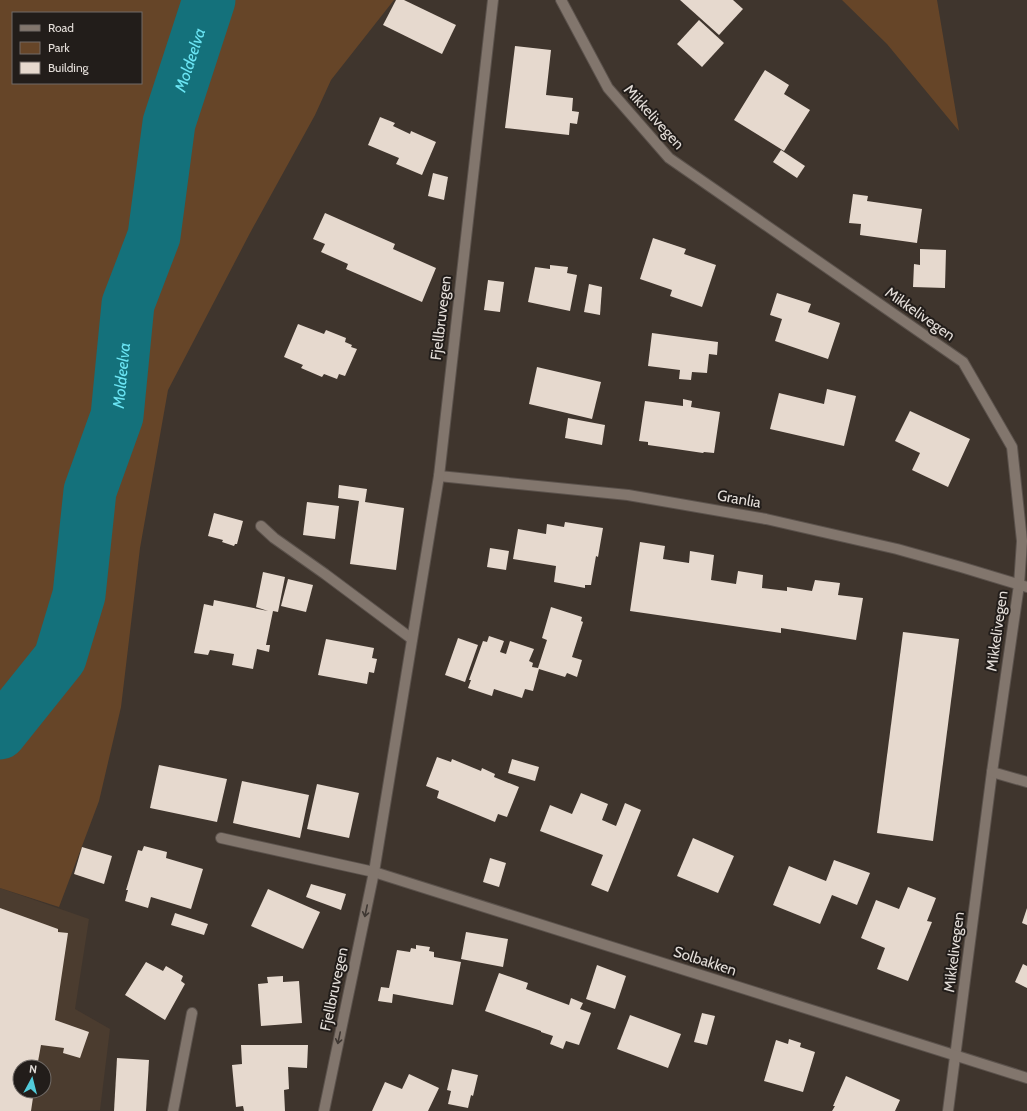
<svg xmlns="http://www.w3.org/2000/svg" width="1027" height="1111" viewBox="0 0 1027 1111" font-family="Cabin,sans-serif">
  <style>
    .built { fill: #4b3c2f; fill-rule: evenodd }
    .green { fill: #664528; fill-rule: evenodd }
    .lines { fill: none; stroke-linecap: round; stroke-linejoin: round }
    .river { stroke: #14717b; stroke-width: 53 }
    .building { fill: #e6d9ce }
    .minor-casing { stroke: #5b524c; stroke-width: 12 }
    .minor { stroke: #82766d; stroke-width: 10 }
    .oneway { stroke: #3f3833 }
    .labels { text-anchor: middle; stroke-width: 4; stroke-linejoin: round; paint-order: stroke }
    .street-label { font-size: 15px; fill: #e4ded9; stroke: #221d1a }
    .water-label { font-size: 16px; font-style: italic; fill: #6be5f4; stroke: #221d1a }
  </style>
  <rect width="100%" height="100%" fill="#3f352d"/>
  <path class="built" d="M0 888 89 919 75 1009 110 1029 100 1110 0 1111ZM20 1067H44V1091H20Z"/>
  <g class="green">
    <path d="M0 0H394L331 80 315 115 250 233 168 390 140 548 121 707 99 801 59 907 0 888ZM13 13H141V83H13Z"/>
    <path d="M842 0H937L959 131 887 44Z"/>
  </g>
  <g class="lines">
    <path class="river" id="s1" d="M0 733 60 658 79 595 90 491 117 416 128 304 154 236 169 123 209 0"/>
  </g>
  <g class="building">
    <path d="M396 0H404L456 25 442 54 383 25Z"/>
    <path d="M680 0H733L743 9 719 35Z"/>
    <path d="M699 20 724 43 702 67 677 44Z"/>
    <path d="M515 46 551 50 546 95 573 98 572 111 579 112 577 124 570 123 569 135 505 128Z"/>
    <path d="M765 70 789 85 784 94 810 110 784 151 734 120Z"/>
    <path d="M380 117 395 123 393 126 410 134 411 131 436 142 422 175 396 164 399 158 368 145Z"/>
    <path d="M781 150 805 166 797 178 773 162Z"/>
    <path d="M433 173 448 177 444 200 428 196Z"/>
    <path d="M853 194 868 196 867 201 922 209 917 243 860 235 861 224 849 223Z"/>
    <path d="M325 213 395 244 393 249 436 268 422 302 346 269 348 264 321 252 325 244 313 239Z"/>
    <path d="M653 238 686 249 684 254 716 265 702 307 670 296 672 290 640 279Z"/>
    <path d="M920 249 946 250 945 288 913 287 914 264 920 265Z"/>
    <path d="M550 265 568 267 567 273 577 275 570 311 528 302 535 267 550 269Z"/>
    <path d="M488 280 504 282 500 312 484 310Z"/>
    <path d="M589 284 602 287 600 315 584 312Z"/>
    <path d="M777 293 811 304 808 312 840 323 828 359 775 341 782 319 770 315Z"/>
    <path d="M298 324 324 334 326 330 346 338 345 342 352 345 351 347 357 349 345 376 339 374 337 379 324 374 322 377 301 368 303 365 284 357Z"/>
    <path d="M652 333 718 342 717 355 709 354 707 373 692 372 691 380 679 379 680 370 648 366Z"/>
    <path d="M537 367 601 382 592 419 529 404Z"/>
    <path d="M827 389 856 396 844 446 770 429 779 393 824 404Z"/>
    <path d="M683 399 692 401 691 407 720 412 714 453 704 452 703 453 676 449 648 445V442L639 441 645 401 683 406Z"/>
    <path d="M910 411 970 439 948 487 912 470 920 453 895 441Z"/>
    <path d="M568 418 605 425 602 445 565 438Z"/>
    <path d="M339 485 367 489 365 502 404 508 396 570 350 564 359 501 338 498Z"/>
    <path d="M307 502 339 506 335 539 303 535Z"/>
    <path d="M214 513 243 521 237 544H235L234 546 222 542 223 540 208 536Z"/>
    <path d="M565 522 603 528 598 557 596 556 591 585H585V588L554 582 556 566 513 559 518 529 546 534 547 524 564 527Z"/>
    <path d="M640 542 665 546 663 559 689 563 690 551 714 555 711 580 736 584 738 571 763 575 762 588 787 591V587L812 591 815 580 840 583 838 595 863 598 856 640 781 628V633L630 611Z"/>
    <path d="M490 548 509 551 506 570 487 567Z"/>
    <path d="M263 572 285 577 278 612 273 611 266 645H270L269 652 257 649 253 669 232 665 234 654 210 650 208 655 194 653 204 604 213 606 214 600 268 611 256 607Z"/>
    <path d="M288 579 313 585 306 612 281 606Z"/>
    <path d="M551 607 582 617 581 621 583 622 572 657 582 660 577 677 567 673 565 677 539 669 533 691 525 689 522 698 494 689 492 696 468 688 471 680H469L483 641 487 642 489 636 504 641 500 652 506 654 510 641 534 649 529 661 533 663 532 667 538 668 547 640 542 638Z"/>
    <path d="M903 632 959 639 933 841 877 833Z"/>
    <path d="M458 638 478 645 465 682 445 675Z"/>
    <path d="M326 639 374 648 372 658 377 659 374 673 369 672 367 684 318 675Z"/>
    <path d="M437 757 451 762 452 759 481 771 482 768 495 774 494 777 519 787 507 817 498 814 495 822 437 798 439 791 426 786Z"/>
    <path d="M512 759 539 767 535 781 508 773Z"/>
    <path d="M159 765 227 779 217 822 150 808Z"/>
    <path d="M242 781 309 795 300 838 233 823Z"/>
    <path d="M317 784 359 793 349 838 307 829Z"/>
    <path d="M581 793 608 804 602 820 616 826 625 803 641 810 608 892 591 885 603 855 540 831 550 805 572 814Z"/>
    <path d="M693 838 734 856 718 893 677 876Z"/>
    <path d="M144 846 167 852 166 858 203 869 191 909 151 897 148 908 125 901 128 890H126L138 850 142 851Z"/>
    <path d="M82 847 112 856 104 884 74 874Z"/>
    <path d="M490 858 506 863 499 887 483 882Z"/>
    <path d="M834 860 870 873 857 905 832 895 820 924 773 905 789 866 826 881Z"/>
    <path d="M311 884 346 894 341 910 306 897Z"/>
    <path d="M908 887 936 898 927 921 932 922 908 981 877 969 885 948 861 938 876 900 899 909Z"/>
    <path d="M268 889 320 912 303 949 251 926Z"/>
    <path d="M0 908 58 929V932L68 933 55 1020 89 1032 80 1058 63 1053 64 1048 41 1045 37 1067H20V1091H34L31 1111H0Z"/>
    <path d="M1027 908V925L1022 923Z"/>
    <path d="M175 913 208 924 204 935 171 925Z"/>
    <path d="M466 932 508 939 503 967 461 959Z"/>
    <path d="M416 945 430 947 429 951 434 952V957L461 962 453 1005 393 994 392 1003 378 1001 381 987 389 988 397 950 410 952 411 948 416 949Z"/>
    <path d="M146 962 163 971 166 966 183 976 181 981 185 984 165 1020 125 995Z"/>
    <path d="M1023 964 1027 966V988L1015 982Z"/>
    <path d="M597 965 626 976 615 1009 586 999Z"/>
    <path d="M499 973 528 983 526 989 569 1005 571 998 583 1003 580 1009 591 1013 579 1045 566 1041 563 1049 550 1044 553 1036 541 1032V1031L485 1011Z"/>
    <path d="M283 976V982L299 981 302 1023 261 1026 258 984 268 983 267 977Z"/>
    <path d="M702 1013 715 1016 707 1045 694 1042Z"/>
    <path d="M630 1015 681 1034 668 1068 617 1049Z"/>
    <path d="M789 1039 801 1043 800 1047 815 1052 803 1092 764 1081 776 1040 788 1044Z"/>
    <path d="M241 1045H308L307 1068 288 1067 289 1089 284 1090 285 1111H244L243 1106 236 1107 232 1065 242 1064Z"/>
    <path d="M117 1058 149 1060 146 1111H114Z"/>
    <path d="M452 1069 478 1075 473 1096 471 1095 468 1108 448 1104 451 1091 447 1090Z"/>
    <path d="M409 1074 439 1088 428 1111H372L385 1082 402 1089Z"/>
    <path d="M846 1076 900 1100 895 1111H832L835 1106H833Z"/>
  </g>
  <g class="lines">
    <defs>
      <g id="minor">
        <path d="M561 0 608 88 669 158 963 362 1012 447 1022 541 1019 585 992 772 948 1111"/>
        <path d="M439 476 628 495 766 519 897 549 961 567 1027 587"/>
        <path d="M261 526 274 538 325 574 412 639"/>
        <path d="M992 772 1027 782"/>
        <path d="M221 838 374 872 1027 1078"/>
        <path d="M173 1111 192 1013"/>
        <path d="M324 1111 374 872 439 476 493 0"/>
      </g>
    </defs>
    <use href="#minor" class="minor-casing"/>
    <use href="#minor" class="minor"/>
  </g>
  <defs><path id="oneway-shaft" d="M-6 0H5M1.5-3L5.5 0L1.5 3" fill="none" stroke-width="1.6" stroke-linecap="round" stroke-linejoin="round"/></defs>
  <g class="oneway">
    <use href="#oneway-shaft" transform="translate(366 911) rotate(102)"/>
    <use href="#oneway-shaft" transform="translate(339 1038) rotate(102)"/>
  </g>
  <g class="labels">
    <g class="street-label">
      <text transform="translate(654 117) rotate(48)" y="5">Mikkelivegen</text>
      <text transform="translate(920 314) rotate(35)" y="5">Mikkelivegen</text>
      <text transform="translate(441 318) rotate(-83)" y="5">Fjellbruvegen</text>
      <text transform="translate(739 499) rotate(10)" y="5">Granlia</text>
      <text transform="translate(997 631) rotate(-82)" y="5">Mikkelivegen</text>
      <text transform="translate(954 952) rotate(-83)" y="5">Mikkelivegen</text>
      <text transform="translate(705 961) rotate(18)" y="5">Solbakken</text>
      <text transform="translate(334 989) rotate(-78)" y="5">Fjellbruvegen</text>
    </g>
    <g class="water-label">
      <text dy="6" stroke="none"><textPath href="#s1" startOffset="712">Moldeelva</textPath></text>
      <text dy="6" stroke="none"><textPath href="#s1" startOffset="387">Moldeelva</textPath></text>
    </g>
  </g>
  <rect x="12" y="12" width="130" height="72" fill="#221d1a" stroke="#706a66"/>
  <rect x="20" y="25" width="20" height="6" fill="#82766d" stroke="#706a66"/>
  <text x="48" y="32" font-size="12" fill="#e4ded9">Road</text>
  <rect x="20" y="42" width="20" height="12" fill="#664528" stroke="#706a66"/>
  <text x="48" y="52" font-size="12" fill="#e4ded9">Park</text>
  <rect x="20" y="62" width="20" height="12" fill="#e6d9ce" stroke="#706a66"/>
  <text x="48" y="72" font-size="12" fill="#e4ded9">Building</text>
  <g transform="translate(32 1079) rotate(7)"><circle r="19" fill="#221d1a" stroke="#706a66"/>
  <path d="M0-3L7 15L0 10L-7 15Z" fill="#52cbda"/>
  <text y="-6" font-size="11" font-weight="bold" text-anchor="middle" fill="#e4ded9">N</text>
  </g>
</svg>
